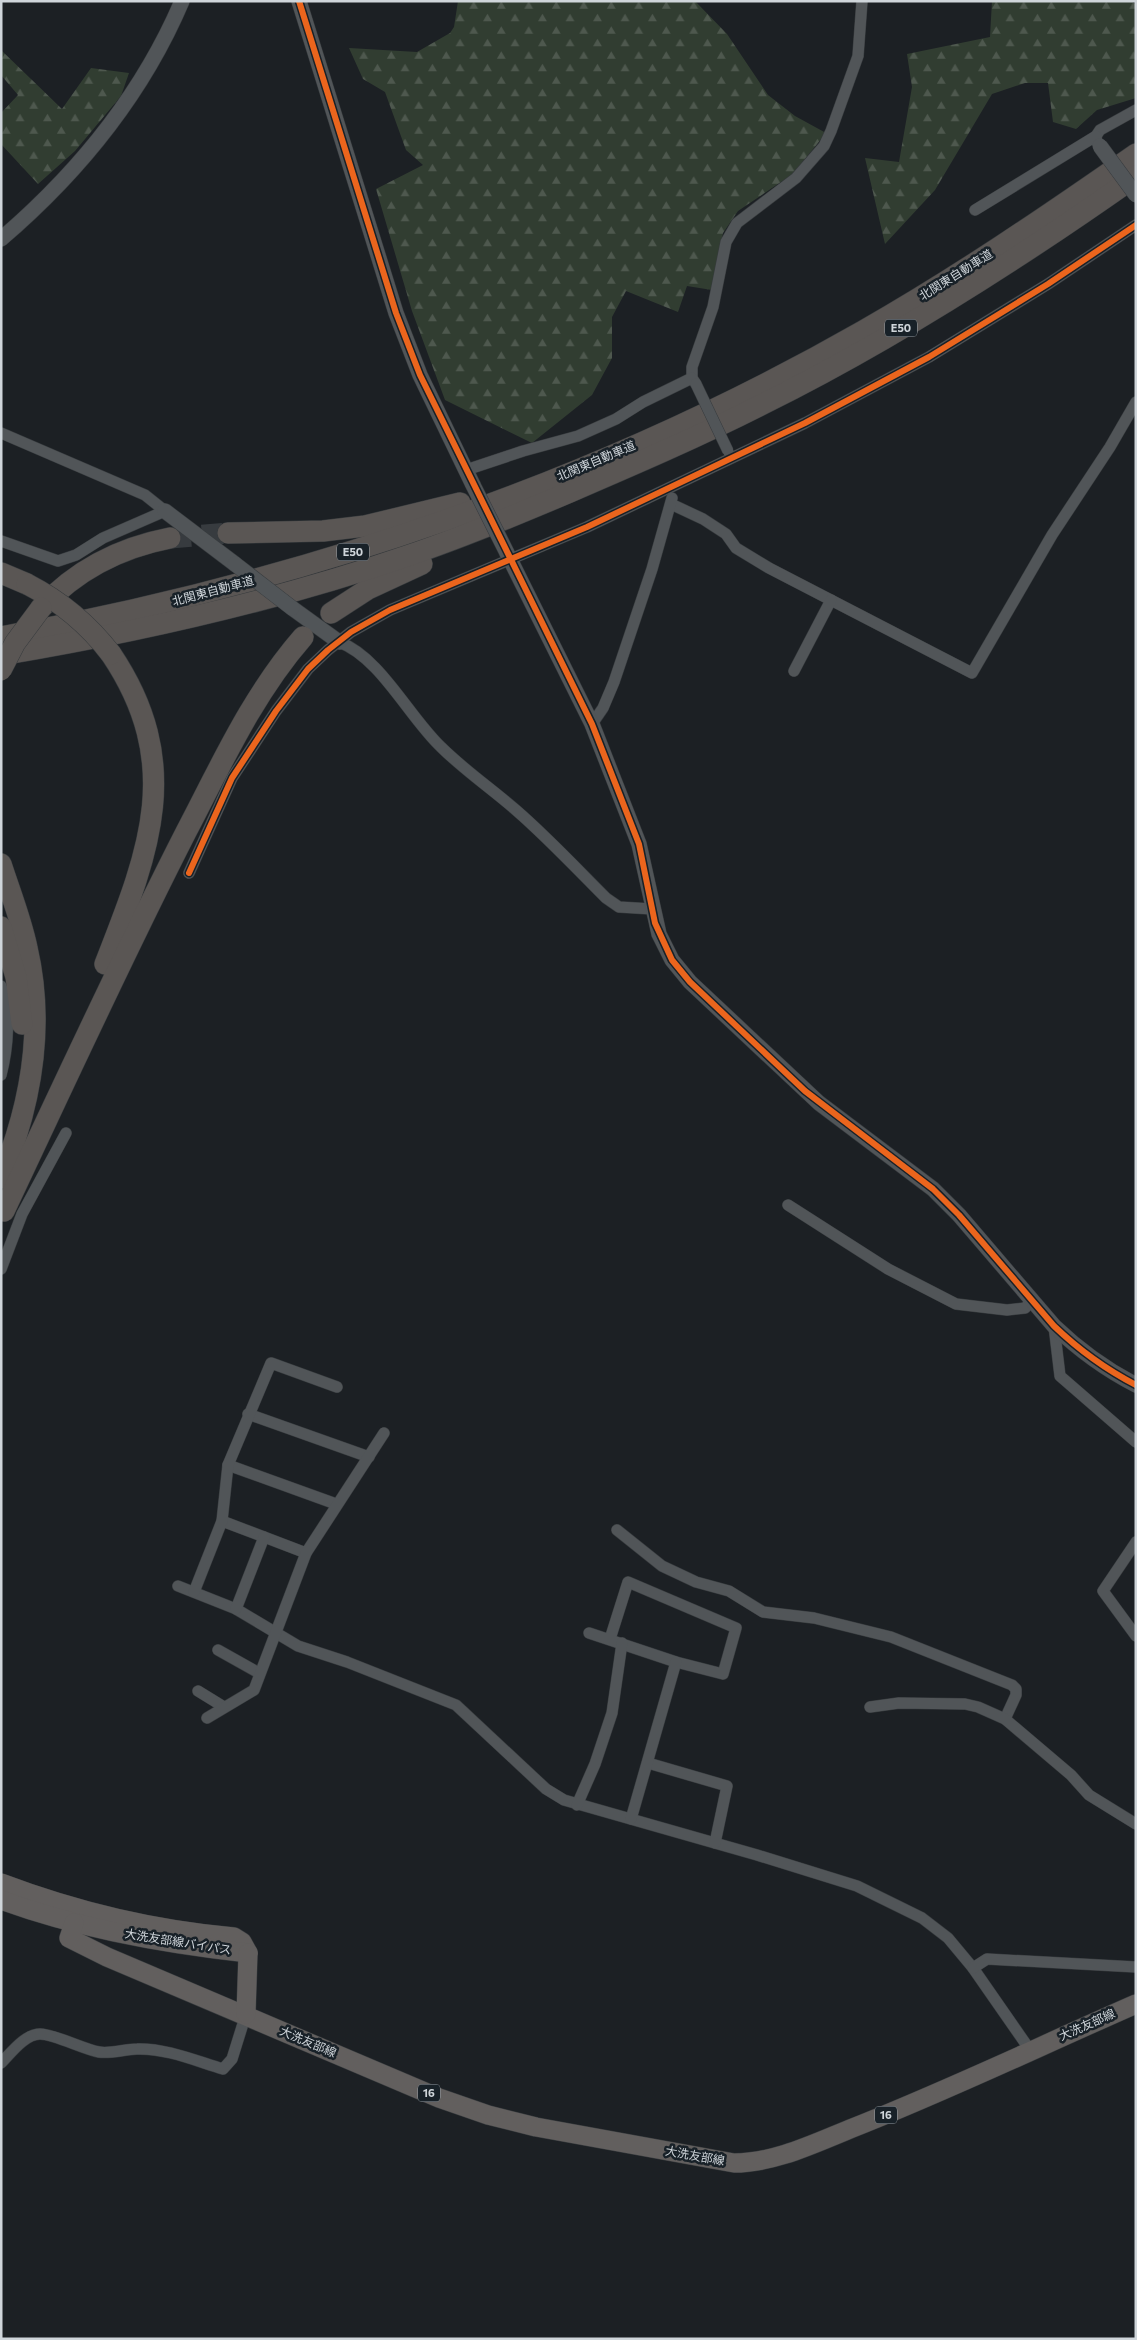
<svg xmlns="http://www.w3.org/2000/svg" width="1137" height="2340" viewBox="0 0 1137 2340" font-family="Commissioner,'Noto Sans JP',sans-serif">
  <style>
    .forest { fill: url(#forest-firs) }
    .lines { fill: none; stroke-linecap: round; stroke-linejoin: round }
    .motorway-tunnel { stroke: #373b3f; stroke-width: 21; stroke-dasharray: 21 11; stroke-linecap: butt }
    .minor-casing { stroke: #373b3e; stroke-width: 12 }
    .tertiary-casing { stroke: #373b3e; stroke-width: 16 }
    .primary-casing { stroke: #373b3e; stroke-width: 20 }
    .motorway-casing { stroke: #373b3e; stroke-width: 22 }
    .minor { stroke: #515558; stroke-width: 11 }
    .tertiary { stroke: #515558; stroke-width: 15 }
    .primary { stroke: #625f5e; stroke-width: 19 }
    .motorway { stroke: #5a5654; stroke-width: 21 }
    .minor-bridge-casing { stroke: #373b3e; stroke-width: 12; stroke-linecap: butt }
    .tertiary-bridge-casing { stroke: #373b3e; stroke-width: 16; stroke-linecap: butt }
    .motorway-bridge-casing { stroke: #373b3e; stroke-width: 22; stroke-linecap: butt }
    .minor-bridge { stroke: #515558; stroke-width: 11 }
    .tertiary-bridge { stroke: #515558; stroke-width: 15 }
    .motorway-bridge { stroke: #5a5654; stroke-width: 21 }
    .cycleway-casing { stroke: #182128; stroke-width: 9 }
    .cycleway { stroke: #eb651d; stroke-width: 6 }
    .labels { text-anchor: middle; stroke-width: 5; stroke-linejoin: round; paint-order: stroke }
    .shield { fill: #182128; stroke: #989fa5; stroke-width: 1 }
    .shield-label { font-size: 11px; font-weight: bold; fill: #cfd5da }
    .street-label { font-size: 12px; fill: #cfd5da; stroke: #182128 }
  </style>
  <defs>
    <pattern id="forest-firs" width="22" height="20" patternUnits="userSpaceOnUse" patternTransform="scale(1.25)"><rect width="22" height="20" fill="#313d31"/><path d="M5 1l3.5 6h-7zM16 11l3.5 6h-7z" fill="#4e584e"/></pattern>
  </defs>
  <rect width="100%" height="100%" fill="#1c2024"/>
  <g class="forest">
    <path d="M458 1H695L727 34 768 95 795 116 826 133 793 174 738 211 723 233 712 290 687 286 678 312 626 291 612 317V358L592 395 532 443 445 400 412 311 376 189 423 165 406 150 385 92 363 79 349 48 417 52 450 33 454 27Z"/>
    <path d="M992 1H1130L1136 4V98L1097 110 1076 129 1053 122 1048 83H1025L992 94 935 190 885 244 865 158 899 162 912 87 907 54 990 37Z"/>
    <path d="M1 50 62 109 91 68 129 73 121 96 75 151 38 184 1 144V113L18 95 1 75Z"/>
  </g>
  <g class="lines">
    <path class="motorway-tunnel" d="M170 538 228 533"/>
    <defs>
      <g id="minor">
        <path d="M1097 142 1096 136 1100 130 1136 110"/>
        <path d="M975 210 1096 136"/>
        <path d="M696 384 692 378V367L713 307 726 242 737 223 796 178 824 146 831 131 858 56 862 1"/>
        <path d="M1 433 145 495 165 511 103 538 76 555 58 561 1 541"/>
        <path d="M466 470 523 451 578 436 616 419 643 402 692 378"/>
        <path d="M671 504 703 519 726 534 736 548 769 568 972 673 1052 535 1110 447 1136 402"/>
        <path d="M339 642C380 657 409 717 441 747 464 770 492 789 517 811 548 838 577 869 606 898L619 907 652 909"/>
        <path d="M794 671 831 600"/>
        <path d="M592 724 603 708 614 682 652 569 672 498"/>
        <path d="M189 873 232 778 276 711 308 669 328 650 351 632 390 610 587 527 805 423 929 357 1048 284 1136 225"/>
        <path d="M1 986C11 1013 8 1048 1 1075"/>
        <path d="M788 1205 888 1269 956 1304 1007 1310 1025 1308 1033 1300"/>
        <path d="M1 1269 22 1214 66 1133"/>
        <path d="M1054 1326 1060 1376 1136 1442"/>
        <path d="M248 1414 369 1457"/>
        <path d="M228 1465 336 1504"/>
        <path d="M222 1521 306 1553"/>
        <path d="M617 1530 662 1566 696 1582 729 1591 763 1612 814 1618 891 1637 1012 1685 1016 1689V1695L1005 1719"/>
        <path d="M1136 1542 1103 1591 1136 1636"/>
        <path d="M178 1586 236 1609 298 1646 347 1662 456 1705 546 1789 564 1800 757 1855 857 1886 922 1918 948 1938 973 1968 1030 2050"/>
        <path d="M194 1592 222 1521 228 1465 271 1363 337 1387"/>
        <path d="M236 1609 264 1537"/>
        <path d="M589 1633 676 1662 723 1674 736 1628 628 1582 610 1639"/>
        <path d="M218 1650 259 1673"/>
        <path d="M198 1691 224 1707"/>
        <path d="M870 1707 899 1703 965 1704 978 1707 1005 1719 1071 1775 1089 1795 1136 1824"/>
        <path d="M207 1718 254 1690 306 1553 384 1433"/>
        <path d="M648 1763 727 1786 715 1843"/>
        <path d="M577 1805 595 1764 612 1713 622 1643"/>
        <path d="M631 1819 676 1662"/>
        <path d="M973 1968 987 1959 1136 1967"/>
        <path d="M1 2063C11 2053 25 2034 40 2034 54 2034 83 2049 99 2052 111 2054 125 2049 137 2049 166 2048 196 2061 223 2069L232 2059 246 2014"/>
      </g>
      <g id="tertiary">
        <path d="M299 1 396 313 420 375 473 485"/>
        <path d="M1 239C78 173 142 95 182 1"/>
        <path d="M165 511 235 564"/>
        <path d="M507 553 592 724 639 844 659 934 672 960 690 982 819 1103 933 1189 959 1215 1054 1326C1079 1350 1105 1369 1136 1385"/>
        <path d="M292 608 339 642"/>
      </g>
      <g id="primary">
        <path d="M1 1883C75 1911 155 1930 234 1937L242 1942 248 1953"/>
        <path d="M1 1900C80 1929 165 1944 248 1953"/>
        <path d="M74 1923 69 1938 107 1957 439 2098 488 2115 536 2127 734 2163C774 2163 813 2144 850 2129 947 2091 1040 2046 1136 2004"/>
        <path d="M246 2014 248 1953"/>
      </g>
      <g id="motorway">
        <path d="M228 533 323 531 365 526 460 503"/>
        <path d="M1 573 27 584"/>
        <path d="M41 608C76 570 118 548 170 538"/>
        <path d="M331 613 368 589 422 564"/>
        <path d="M1 637C302 582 597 483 863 331 958 277 1047 216 1136 154"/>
        <path d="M1 655C138 632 276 601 407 556 463 537 516 515 570 492 635 464 700 436 763 404 894 339 1017 260 1136 176"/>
        <path d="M1 864C10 892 21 919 27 948 45 1026 31 1105 1 1178"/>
        <path d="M1 927 16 977 22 1024"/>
        <path d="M105 964C149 852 185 764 111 654"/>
        <path d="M4 1211C64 1084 122 957 186 832 221 765 253 694 303 637"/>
      </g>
    </defs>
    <use href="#minor" class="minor-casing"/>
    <use href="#tertiary" class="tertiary-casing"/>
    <use href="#primary" class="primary-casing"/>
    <use href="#motorway" class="motorway-casing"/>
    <use href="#minor" class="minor"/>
    <use href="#tertiary" class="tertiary"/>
    <use href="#primary" class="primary"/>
    <use href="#motorway" class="motorway"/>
    <defs>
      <path id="minor-bridge" d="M696 384 728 451"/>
      <g id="tertiary-bridge">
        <path d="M1100 146 1136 195"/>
        <path d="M473 485 507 553"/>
        <path d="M235 564 292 608"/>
      </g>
      <g id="motorway-bridge">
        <path d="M27 584C60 601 88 624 111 654"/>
        <path d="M1 670 15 643 41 608"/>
      </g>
    </defs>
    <use href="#minor-bridge" class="minor-bridge-casing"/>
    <use href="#tertiary-bridge" class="tertiary-bridge-casing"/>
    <use href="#motorway-bridge" class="motorway-bridge-casing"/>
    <use href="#minor-bridge" class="minor-bridge"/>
    <use href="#tertiary-bridge" class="tertiary-bridge"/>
    <use href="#motorway-bridge" class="motorway-bridge"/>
    <defs>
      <g id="cycleway">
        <path d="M299 1 396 313 420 375 592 724 639 844 655 923 672 960 690 982 805 1091 933 1189 959 1215 1054 1326C1079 1350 1105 1369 1136 1385"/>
        <path d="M189 873 232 778 276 711 308 669 328 650 351 632 390 610 587 527 805 423 929 357 1048 284 1136 225"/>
      </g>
    </defs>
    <use href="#cycleway" class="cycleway-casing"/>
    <use href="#cycleway" class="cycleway"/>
  </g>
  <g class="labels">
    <g class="shield">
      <rect x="885" y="319.5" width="32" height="17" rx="4"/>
      <rect x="337" y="543.5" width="32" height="17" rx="4"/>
      <rect x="418" y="2084.5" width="22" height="17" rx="4"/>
      <rect x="875" y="2106.5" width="22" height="17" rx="4"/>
    </g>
    <g class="shield-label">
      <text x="901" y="332">E50</text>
      <text x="353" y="556">E50</text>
      <text x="429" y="2097">16</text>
      <text x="886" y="2119">16</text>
    </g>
    <g class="street-label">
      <text transform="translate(956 275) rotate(-32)" y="4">北関東自動車道</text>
      <text transform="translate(596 461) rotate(-23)" y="4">北関東自動車道</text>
      <text transform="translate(213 591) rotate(-15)" y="4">北関東自動車道</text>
      <text transform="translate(178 1942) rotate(9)" y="4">大洗友部線バイパス</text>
      <text transform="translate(1087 2025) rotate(-24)" y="4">大洗友部線</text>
      <text transform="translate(308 2042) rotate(23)" y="4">大洗友部線</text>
      <text transform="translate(695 2156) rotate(10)" y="4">大洗友部線</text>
    </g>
  </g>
  <rect width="1137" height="2340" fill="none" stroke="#cfd5da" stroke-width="5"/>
</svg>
